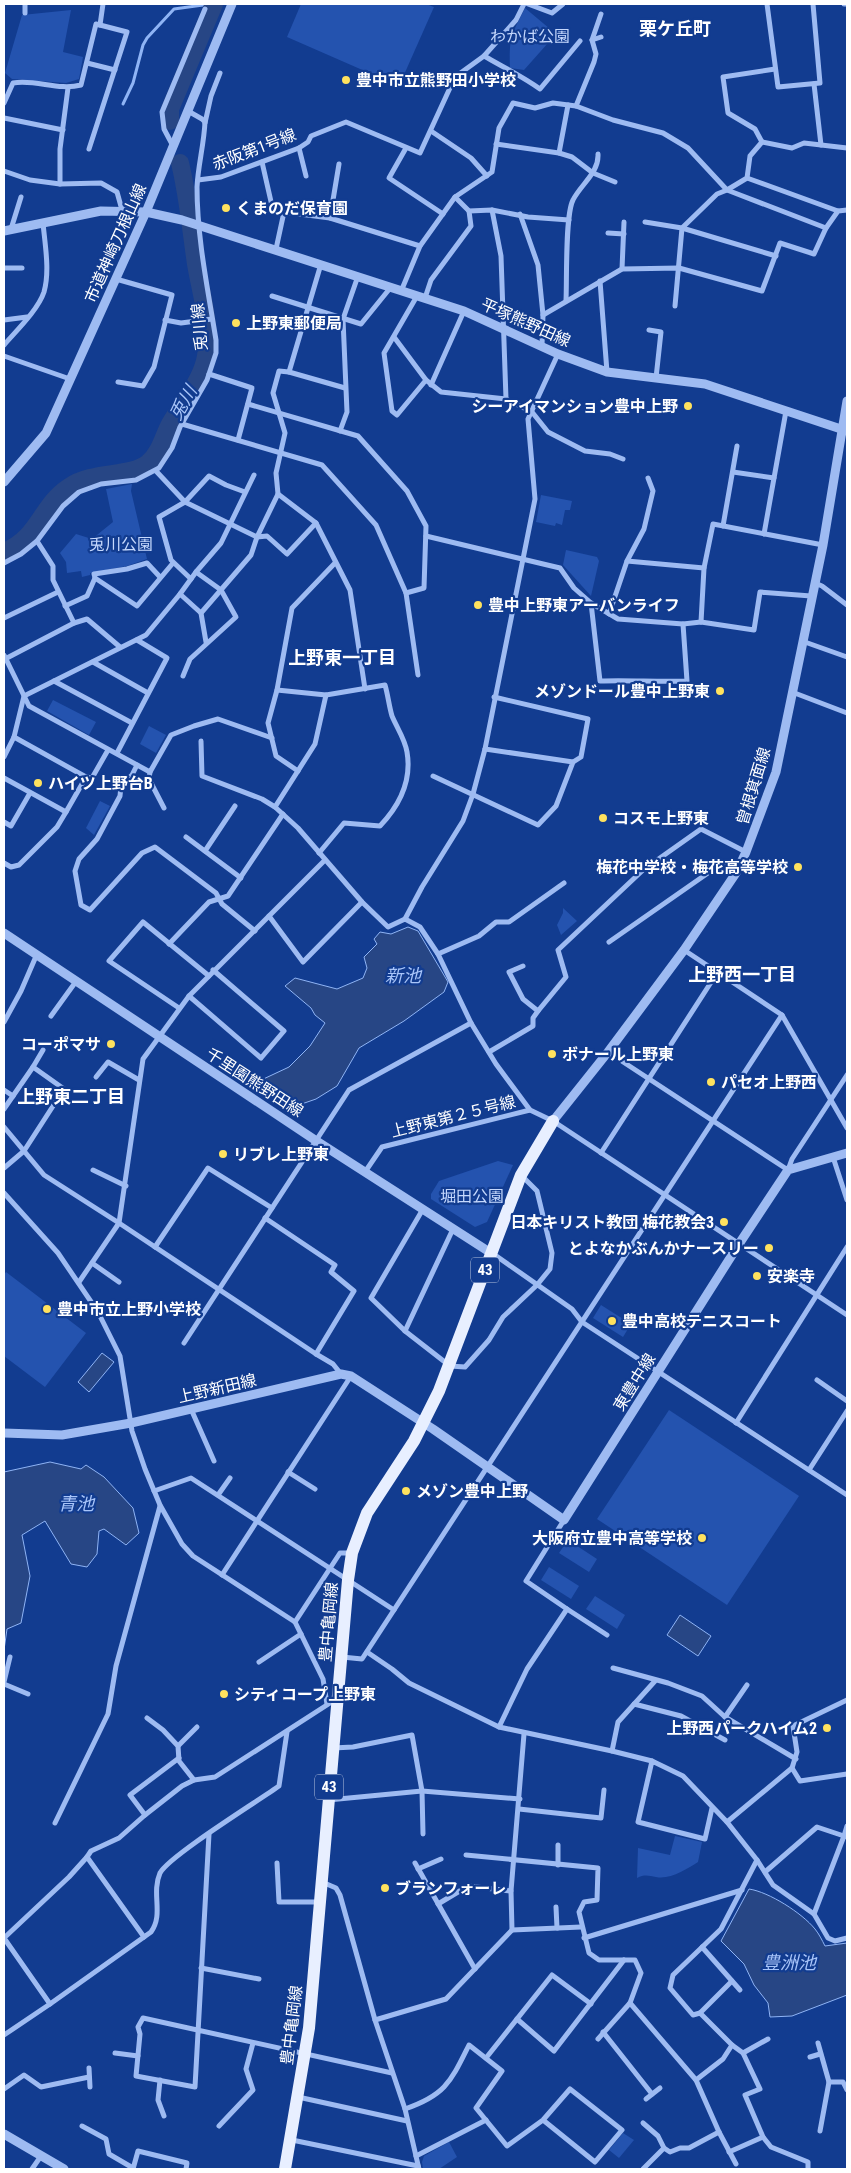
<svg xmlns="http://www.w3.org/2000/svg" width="851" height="2173" viewBox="0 0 851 2173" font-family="'Roboto Condensed','Noto Sans JP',sans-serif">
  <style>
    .green { fill: #2453af }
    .water { fill: #274685; stroke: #8fb4f5 }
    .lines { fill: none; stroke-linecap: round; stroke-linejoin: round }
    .stream { stroke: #8fb4f5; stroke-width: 3 }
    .river { stroke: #274685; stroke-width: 18 }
    .minor { stroke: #9ebbf2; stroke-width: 5 }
    .tertiary { stroke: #9ebbf2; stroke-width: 9 }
    .primary { stroke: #e8efff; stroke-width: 12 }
    .poi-dot { fill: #ffe25e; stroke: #123c90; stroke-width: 2 }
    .labels { text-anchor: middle; stroke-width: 4.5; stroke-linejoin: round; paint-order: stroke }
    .shield { fill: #123c90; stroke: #b8c4de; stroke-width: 1 }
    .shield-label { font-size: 15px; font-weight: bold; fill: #fff }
    .park-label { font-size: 16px; fill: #c5d8fd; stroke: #123c90 }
    .poi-label { font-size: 16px; font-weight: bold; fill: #fff; stroke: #123c90; text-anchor: start }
    .street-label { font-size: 16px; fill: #fff; stroke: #123c90 }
    .neighbourhood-label { font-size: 18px; font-weight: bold; fill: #fff; stroke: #123c90 }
    .water-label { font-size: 18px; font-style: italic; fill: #a9c5f9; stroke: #123c90 }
  </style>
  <rect width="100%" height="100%" fill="#123c90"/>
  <g class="green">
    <path d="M301 4H426L434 7 399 86 287 37Z"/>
    <path d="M525 8 556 34 524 70 510 68C509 37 511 36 525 8Z"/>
    <path d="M71 10 63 52 83 57 79 79 66 83 12 79 5 73 22 15Z"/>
    <path d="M132 484 131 491 147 559 127 566 90 573V575L82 577 81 571 67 573 66 562 60 553 76 534 92 539 113 522 106 489Z"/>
    <path d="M541 495 572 501 570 510H565L562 525 556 523 555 526 536 522Z"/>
    <path d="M566 550 597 557 599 561 591 596 563 565Z"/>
    <path d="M53 700 96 722 89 735 47 711Z"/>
    <path d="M149 726 166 735 156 753 140 744Z"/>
    <path d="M100 801 110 806 94 835 86 828Z"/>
    <path d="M563 908 577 921 561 935 557 925 563 913Z"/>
    <path d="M498 1161 513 1165 487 1222 475 1227 431 1199V1194L439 1181Z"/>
    <path d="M6 1272 86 1333 45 1387 4 1356V1275Z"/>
    <path d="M601 1305 631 1324 623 1337 593 1318Z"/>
    <path d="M669 1410 799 1496 727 1605 597 1519Z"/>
    <path d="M568 1540 597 1559 589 1572 559 1553Z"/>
    <path d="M549 1567 579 1586 571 1599 541 1580Z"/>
    <path d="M595 1596 625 1615 617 1629 586 1609Z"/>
    <path d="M675 1836 702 1842 698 1862C687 1869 670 1880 656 1877 649 1876 645 1874 637 1878L638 1848 670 1855Z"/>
    <path d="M623 2133 634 2140 619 2158 609 2150Z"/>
    <path d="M449 2142 457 2157 439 2169H423L422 2162 424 2156Z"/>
  </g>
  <g class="water">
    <path d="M408 927 418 931 448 982 444 992 404 1021 359 1048 337 1086 316 1099 293 1107 257 1082 289 1067 310 1046 325 1023 315 1015 311 1008 285 986 295 978 337 989 363 978 367 968 364 957 377 944 374 939 380 932 391 934Z"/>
    <path d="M102 1353 114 1362 89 1392 78 1382Z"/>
    <path d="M50 1462 81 1469 86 1465 104 1477 133 1508 139 1533 126 1545 104 1529 99 1531 97 1554 87 1567 71 1564 45 1521 22 1535 30 1576 21 1623 7 1629 4 1650V1472Z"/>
    <path d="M680 1615 711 1636 698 1656 667 1635Z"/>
    <path d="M749 1889C769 1892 802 1913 815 1929 819 1934 822 1940 825 1946L847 1943V1995L792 2016 770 2017 768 2003 754 1985 744 1964 721 1941Z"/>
  </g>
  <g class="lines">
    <path class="stream" d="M123 104 133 83 143 45 147 38 174 9 203 5"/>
    <g class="river">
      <path d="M170 121V109L214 4"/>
      <path d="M4 552C40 537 40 506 69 487 94 470 129 478 148 463 160 453 163 437 170 424 182 403 199 384 205 361 213 331 201 294 196 264 191 230 188 196 180 163"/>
    </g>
    <g class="minor">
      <path d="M528 4 552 13 563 4"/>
      <path d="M767 4 778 87 820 83 813 4"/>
      <path d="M844 4H847"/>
      <path d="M25 13V4"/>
      <path d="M100 25 103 4"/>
      <path d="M592 40 601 37"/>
      <path d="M484 56C503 67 522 76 540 89L580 41"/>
      <path d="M87 63 115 70"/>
      <path d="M814 84 821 145"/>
      <path d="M4 103 13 83C36 79 58 91 81 85L96 24 127 32 89 149"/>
      <path d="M576 106 594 62 596 54 592 40 601 14"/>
      <path d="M4 118 63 130"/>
      <path d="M205 123 211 96 220 73"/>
      <path d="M431 131 471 158 487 176"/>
      <path d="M762 142 755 129 728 113 723 77 775 69"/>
      <path d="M762 142 792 148 804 143 847 148"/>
      <path d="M496 144 559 153 572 157 593 173 615 182"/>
      <path d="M173 146 164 129 162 112 205 9"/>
      <path d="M299 148 306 176"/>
      <path d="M406 148 389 178 443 214"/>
      <path d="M559 153 568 105"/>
      <path d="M262 162 272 206"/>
      <path d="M4 171 30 180 60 184 101 183 117 192 122 210"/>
      <path d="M747 178 838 211"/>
      <path d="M198 180 221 177 299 148 308 142 311 136 346 122 420 153 455 77 484 56 516 20 524 4"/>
      <path d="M60 184V149L68 88"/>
      <path d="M455 197 469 211 492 210 528 217 569 220"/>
      <path d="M492 210 501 256 506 399"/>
      <path d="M520 214 538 265 543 315 542 346"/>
      <path d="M330 218 339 164"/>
      <path d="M645 222 682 228 776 256"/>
      <path d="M11 229 21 197"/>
      <path d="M608 233 624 234"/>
      <path d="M276 249 284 212 330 218 420 246"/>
      <path d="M4 268H22"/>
      <path d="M622 269 624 222"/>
      <path d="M116 279 172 295 154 367 143 386 118 382"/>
      <path d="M600 281 607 372"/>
      <path d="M402 289 420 246 455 197 492 172 499 128 513 103 535 108 553 103 576 106 613 120 663 133 688 148 727 190 826 228"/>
      <path d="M272 296 361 324 391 287"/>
      <path d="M417 296 384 353 392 411 397 415 426 380"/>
      <path d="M425 298 431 280 471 226 469 211"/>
      <path d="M566 300C567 281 565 215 573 200 581 184 599 173 598 154"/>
      <path d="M675 306 682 228 717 194 727 190 747 178 750 156 762 142"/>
      <path d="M543 315 622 269 679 268 762 291 780 243 814 254 826 228 838 211 847 210"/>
      <path d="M4 320 27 317"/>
      <path d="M165 320 181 323 212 319"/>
      <path d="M649 330 661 332 656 378"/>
      <path d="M394 337 426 380 441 392 506 399 532 412 548 432 585 451 610 454 623 459"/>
      <path d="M4 345C16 331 38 310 44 292 50 271 45 245 43 223"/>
      <path d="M4 356 70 379"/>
      <path d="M289 372 321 264"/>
      <path d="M209 374 252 388 238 440"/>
      <path d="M431 385 464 311"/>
      <path d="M345 388 289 372 279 371 273 393 285 433 276 473 278 494 316 523 350 590 365 689"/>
      <path d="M248 404 358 436 407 491 426 526 424 588 406 593"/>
      <path d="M182 424 322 465 376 525 406 593 418 675"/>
      <path d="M340 431 347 412 343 319 358 276"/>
      <path d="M156 471 185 502 257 537 267 536 287 554 316 523"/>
      <path d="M733 472 774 478"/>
      <path d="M723 526 737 446"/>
      <path d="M764 534 786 411"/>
      <path d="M426 536 560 568 574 588 591 603 618 619 683 624 701 622 754 630 760 592 811 596"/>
      <path d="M37 541 53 566V580L74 623"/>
      <path d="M627 561 704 568"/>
      <path d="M4 563 21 554 37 541 63 506 79 492 101 484 136 480 159 468 172 448 180 427 207 380 216 353V340C208 290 197 238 197 187 198 166 204 144 205 122L202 119 188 111"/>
      <path d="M95 578 94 574 127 569 147 563 160 577"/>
      <path d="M191 579 171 560 159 517 185 502 209 476 226 485 245 492"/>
      <path d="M815 583 822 586 847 605"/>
      <path d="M180 594 201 613"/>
      <path d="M591 603 600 681C629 680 658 682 687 681L683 624"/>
      <path d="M65 606 87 596 95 578 137 606 173 563"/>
      <path d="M609 614 627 561 644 529 653 491 648 478"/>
      <path d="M4 618 58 592"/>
      <path d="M701 622 704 568 713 524 823 545"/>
      <path d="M802 641 847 657"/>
      <path d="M206 642 201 613 251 555 257 537 278 494"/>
      <path d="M4 655 29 706 150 772 171 735 194 726 218 719 272 738"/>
      <path d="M5 659 74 623 87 619 120 647"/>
      <path d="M93 662 148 693"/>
      <path d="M183 676 190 659 236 617 221 590 196 572"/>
      <path d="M54 681 132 723"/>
      <path d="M277 690 326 695 385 685C388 695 389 706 392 716 397 728 405 739 407 752 412 781 399 806 380 826L344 823 319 853"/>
      <path d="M792 692 847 713"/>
      <path d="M494 697 588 719 581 757 573 762"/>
      <path d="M14 737 86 777"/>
      <path d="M201 741 202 776 262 799 275 807 298 828 362 902 388 927 405 919 420 927 438 954 471 1023 496 1064 530 1110 553 1121 847 1315"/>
      <path d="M117 753 167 658 137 640"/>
      <path d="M4 757 14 737 24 696 146 635 180 594 196 572 221 543 254 475"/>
      <path d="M137 765 132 775 121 786 120 796 97 839 79 859 75 871 81 905 90 910 142 853 155 847 216 893 222 904 255 931"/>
      <path d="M298 771 276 756 268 723 277 690 292 608 335 563"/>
      <path d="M150 772 149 779 164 808"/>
      <path d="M433 776 538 825 556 806 573 762 485 749"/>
      <path d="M4 778 66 812 86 777 92 778 108 750"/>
      <path d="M275 807 315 744 326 695"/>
      <path d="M4 822 11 826 30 793"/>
      <path d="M186 837 241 878"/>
      <path d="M205 851 235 806"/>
      <path d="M4 863 11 867 19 865 57 827 66 812"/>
      <path d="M269 916 303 962 362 902"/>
      <path d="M405 919 422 887 463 821 473 794 485 749 535 499 528 419 558 354"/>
      <path d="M609 942 718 866 724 865 736 873"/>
      <path d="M169 944 209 902 228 896 283 814"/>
      <path d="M684 950 782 1015 847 1128"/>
      <path d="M438 954 479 936 496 922H509L564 883"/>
      <path d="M523 966 509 972 523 999 538 1011 566 977 558 950 643 870 701 829 746 852"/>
      <path d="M189 996 261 1058 284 1031 213 970"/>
      <path d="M179 1008 109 961 143 922 209 976"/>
      <path d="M51 1016 77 980"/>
      <path d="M4 1022 21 991 37 954"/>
      <path d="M489 1052 533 1026V1018L538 1011"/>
      <path d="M608 1052 788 1170 792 1159 847 1075"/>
      <path d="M96 1077 108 1062 139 1080"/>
      <path d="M4 1090 13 1096"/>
      <path d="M4 1109 33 1067 43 1050"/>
      <path d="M4 1127 44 1175 119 1223 316 1354 333 1364 341 1374"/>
      <path d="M601 1153 717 973"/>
      <path d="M833 1157 847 1200"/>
      <path d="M4 1168 24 1151 64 1089 33 1067"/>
      <path d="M93 1170 126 1186"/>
      <path d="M365 1172 382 1147 530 1110"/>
      <path d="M4 1193 58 1253 98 1312 120 1356 132 1431 145 1469 160 1505 182 1544 193 1556 295 1622 323 1679 327 1704"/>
      <path d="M423 1209 371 1298 405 1331 450 1366 465 1367 489 1340 503 1317 537 1285 550 1269 552 1253 537 1191 522 1176"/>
      <path d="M265 1218 335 1265 331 1272 354 1291 316 1354"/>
      <path d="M155 1247 208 1168 272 1208"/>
      <path d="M492 1253 572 1309 582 1322 847 1495"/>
      <path d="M92 1263 119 1282"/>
      <path d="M79 1282 119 1223 143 1059 189 996 325 860"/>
      <path d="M405 1331 453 1229"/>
      <path d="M184 1343 349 1090 471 1023"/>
      <path d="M817 1380 847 1401"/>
      <path d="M191 1409 214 1461"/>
      <path d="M736 1423 847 1247"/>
      <path d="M809 1470 847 1411"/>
      <path d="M288 1472 315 1489"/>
      <path d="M154 1491 191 1478 394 1610"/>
      <path d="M218 1495 230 1478"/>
      <path d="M222 1575 351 1376"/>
      <path d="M567 1609 607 1635"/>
      <path d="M295 1622 340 1553H352"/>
      <path d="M367 1652 392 1669 409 1683 499 1727 612 1751 652 1761"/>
      <path d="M342 1657 362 1659 782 1015"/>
      <path d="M259 1662 301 1634"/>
      <path d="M613 1668 668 1683 702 1696 725 1717 796 1759"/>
      <path d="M4 1682 10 1657"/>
      <path d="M4 1684 28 1694"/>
      <path d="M847 1700 793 1726 797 1752 792 1768 800 1781 847 1774"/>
      <path d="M634 1704 681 1716 725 1740"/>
      <path d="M725 1717 747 1685"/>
      <path d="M147 1718 163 1730 178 1746 179 1761 194 1780 215 1777 330 1703"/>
      <path d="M499 1727 527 1669 567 1609 526 1581 564 1520"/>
      <path d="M178 1746 197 1727"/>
      <path d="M333 1748 353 1747 412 1735 422 1791 423 1834"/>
      <path d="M612 1751 618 1722 655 1681"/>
      <path d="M328 1800 422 1791 520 1799"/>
      <path d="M712 1808 705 1839 638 1822 652 1761 683 1776 727 1822 757 1860 773 1885 814 1914 828 1938 835 1941 847 1938"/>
      <path d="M519 1809 601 1818 604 1790"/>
      <path d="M145 1815 182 1786 194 1780"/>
      <path d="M727 1822 792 1768"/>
      <path d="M55 1823 108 1714 116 1666 160 1506"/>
      <path d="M209 1834 195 2087 136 2076 140 2034 138 2027 143 2018 392 2073"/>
      <path d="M847 1837 844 1836 847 1826"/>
      <path d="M466 1855 598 1868 597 1900 584 1902 579 1912 589 1953 599 1960H635L641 1973 630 2003 598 2039"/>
      <path d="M87 1857 91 1851 119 1838 145 1815 130 1795 179 1758"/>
      <path d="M277 1863 279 1902H319"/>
      <path d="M415 1863 475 1969"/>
      <path d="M558 1865V1845"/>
      <path d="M418 1869 441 1859"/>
      <path d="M765 1872 817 1827 844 1836 814 1914"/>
      <path d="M322 1882 336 1888 340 1895 375 2020 405 2109 419 2169"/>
      <path d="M438 1904 468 1886 511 1891"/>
      <path d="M556 1907 557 1928"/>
      <path d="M512 1930 581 1927"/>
      <path d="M584 1938 742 1890"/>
      <path d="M702 1947 740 1990"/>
      <path d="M201 1968 259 1979"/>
      <path d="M630 2003 696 2080 719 2132 736 2164"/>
      <path d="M50 2004 4 1938 69 1877 87 1857 144 1937"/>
      <path d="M700 2013 732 1981"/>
      <path d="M517 2019 554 2051 624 1960"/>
      <path d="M375 2020 446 1999 512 1930 511 1891 524 1734"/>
      <path d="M603 2032 652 2094"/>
      <path d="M4 2035 50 2004 151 1932C164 1914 151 1894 160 1873 169 1856 258 1801 279 1786L287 1732"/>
      <path d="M818 2043 829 2082 820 2131"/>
      <path d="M732 2045 743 2053 760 2089 745 2095 763 2137 771 2147 808 2162V2169"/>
      <path d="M115 2053 138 2056"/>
      <path d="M743 2053 768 2039"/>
      <path d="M810 2057 820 2054"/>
      <path d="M486 2058 552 1975 591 2004"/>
      <path d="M89 2068 90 2087"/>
      <path d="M160 2080 158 2100 164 2116"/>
      <path d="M696 2080 723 2059 732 2045 700 2013 693 2015 670 1988 673 1975 721 1929 757 1860"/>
      <path d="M829 2082H843L847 2090"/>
      <path d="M4 2089 24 2075 41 2087 89 2077"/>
      <path d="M298 2097 407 2121"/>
      <path d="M646 2099 660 2088"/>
      <path d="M405 2109C446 2095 451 2081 469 2045L502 2071 476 2108 507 2146 543 2120 570 2089 622 2130 595 2162 543 2120"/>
      <path d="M643 2123 658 2136 664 2148"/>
      <path d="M82 2126 106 2139 109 2154 133 2168"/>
      <path d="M219 2126 253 2090 246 2069 253 2043"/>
      <path d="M292 2140 418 2166"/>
      <path d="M729 2152 763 2137"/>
      <path d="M416 2156 486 2120"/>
      <path d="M32 2169 41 2156"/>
      <path d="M133 2169 138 2151 187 2163 186 2169"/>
      <path d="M643 2169 664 2148 670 2152 680 2148H689L719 2132"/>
    </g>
    <g class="tertiary">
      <path d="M4 231 101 211 146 212 182 220 464 311 558 354 607 372 705 384 847 431"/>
      <path d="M4 482 46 433 146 212 232 4"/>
      <path d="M4 933 315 1140 491 1253"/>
      <path d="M553 1121 608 1052 684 950 736 873 746 852 776 772 823 545 847 401"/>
      <path d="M4 1433 62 1435 131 1423 341 1374 351 1376 433 1429 564 1520 739 1244 788 1170 847 1153"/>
      <path d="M4 2134 64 2169"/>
    </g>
    <path class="primary" d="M285 2169 309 2028 348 1580 352 1553 367 1513 414 1441 439 1391 521 1175 553 1121"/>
  </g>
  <g class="poi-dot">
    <circle cx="346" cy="80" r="5"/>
    <circle cx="226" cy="208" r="5"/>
    <circle cx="236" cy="323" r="5"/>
    <circle cx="688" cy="406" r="5"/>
    <circle cx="478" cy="605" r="5"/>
    <circle cx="720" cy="691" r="5"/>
    <circle cx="38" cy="783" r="5"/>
    <circle cx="603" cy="818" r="5"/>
    <circle cx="798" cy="867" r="5"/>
    <circle cx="111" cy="1044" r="5"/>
    <circle cx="552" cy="1054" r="5"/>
    <circle cx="711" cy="1082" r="5"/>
    <circle cx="223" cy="1154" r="5"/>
    <circle cx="724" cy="1222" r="5"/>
    <circle cx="769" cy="1248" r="5"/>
    <circle cx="757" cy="1276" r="5"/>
    <circle cx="47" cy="1309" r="5"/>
    <circle cx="612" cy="1321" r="5"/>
    <circle cx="406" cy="1491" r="5"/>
    <circle cx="702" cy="1538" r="5"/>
    <circle cx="224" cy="1694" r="5"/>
    <circle cx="827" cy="1728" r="5"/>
    <circle cx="385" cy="1888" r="5"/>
  </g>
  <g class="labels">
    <g class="shield">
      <rect x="471" y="1257.5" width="28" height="25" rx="4"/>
      <rect x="315" y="1774.5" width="28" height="25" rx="4"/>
    </g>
    <g class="shield-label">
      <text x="485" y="1275">43</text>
      <text x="329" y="1792">43</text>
    </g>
    <g class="park-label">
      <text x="530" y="42">わかば公園</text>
      <text x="121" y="550">兎川公園</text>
      <text x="472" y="1202">堀田公園</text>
    </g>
    <g class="poi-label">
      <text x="356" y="86">豊中市立熊野田小学校</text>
      <text x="236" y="214">くまのだ保育園</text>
      <text x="246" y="329">上野東郵便局</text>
      <text x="678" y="412" text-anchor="end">シーアイマンション豊中上野</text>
      <text x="488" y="611">豊中上野東アーバンライフ</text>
      <text x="710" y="697" text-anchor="end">メゾンドール豊中上野東</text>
      <text x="48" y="789">ハイツ上野台B</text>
      <text x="613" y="824">コスモ上野東</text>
      <text x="788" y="873" text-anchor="end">梅花中学校・梅花高等学校</text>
      <text x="101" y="1050" text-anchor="end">コーポマサ</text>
      <text x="562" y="1060">ボナール上野東</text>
      <text x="721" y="1088">パセオ上野西</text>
      <text x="233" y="1160">リブレ上野東</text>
      <text x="714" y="1228" text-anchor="end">日本キリスト教団 梅花教会3</text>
      <text x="759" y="1254" text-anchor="end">とよなかぶんかナースリー</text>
      <text x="767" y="1282">安楽寺</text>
      <text x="57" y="1315">豊中市立上野小学校</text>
      <text x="622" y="1327">豊中高校テニスコート</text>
      <text x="416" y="1497">メゾン豊中上野</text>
      <text x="692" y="1544" text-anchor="end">大阪府立豊中高等学校</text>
      <text x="234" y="1700">シティコープ上野東</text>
      <text x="817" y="1734" text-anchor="end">上野西パークハイム2</text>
      <text x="395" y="1894">ブランフォーレ</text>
    </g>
    <g class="street-label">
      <text transform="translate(254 149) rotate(-21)" y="6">赤阪第1号線</text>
      <text transform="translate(115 243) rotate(-66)" y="6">市道神崎刀根山線</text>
      <text transform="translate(526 322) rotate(24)" y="6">平塚熊野田線</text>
      <text transform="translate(199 327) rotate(-95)" y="6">兎川線</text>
      <text transform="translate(753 786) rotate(-73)" y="6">曽根箕面線</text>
      <text transform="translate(255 1082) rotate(33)" y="6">千里園熊野田線</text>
      <text transform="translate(453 1116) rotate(-14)" y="6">上野東第２５号線</text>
      <text transform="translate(634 1382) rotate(-58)" y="6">東豊中線</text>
      <text transform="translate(217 1388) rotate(-13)" y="6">上野新田線</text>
      <text transform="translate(328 1622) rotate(-85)" y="6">豊中亀岡線</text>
      <text transform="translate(291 2025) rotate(-83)" y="6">豊中亀岡線</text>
    </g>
    <g class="neighbourhood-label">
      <text x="675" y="35">栗ケ丘町</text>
      <text x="342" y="664">上野東一丁目</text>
      <text x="742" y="981">上野西一丁目</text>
      <text x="71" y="1103">上野東二丁目</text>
    </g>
    <g class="water-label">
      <text transform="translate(183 403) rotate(-60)" y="6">兎川</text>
      <text x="403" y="982">新池</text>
      <text x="76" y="1510">青池</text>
      <text x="789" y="1969">豊洲池</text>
    </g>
  </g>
  <rect width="851" height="2173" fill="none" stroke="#ffffff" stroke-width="10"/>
</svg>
